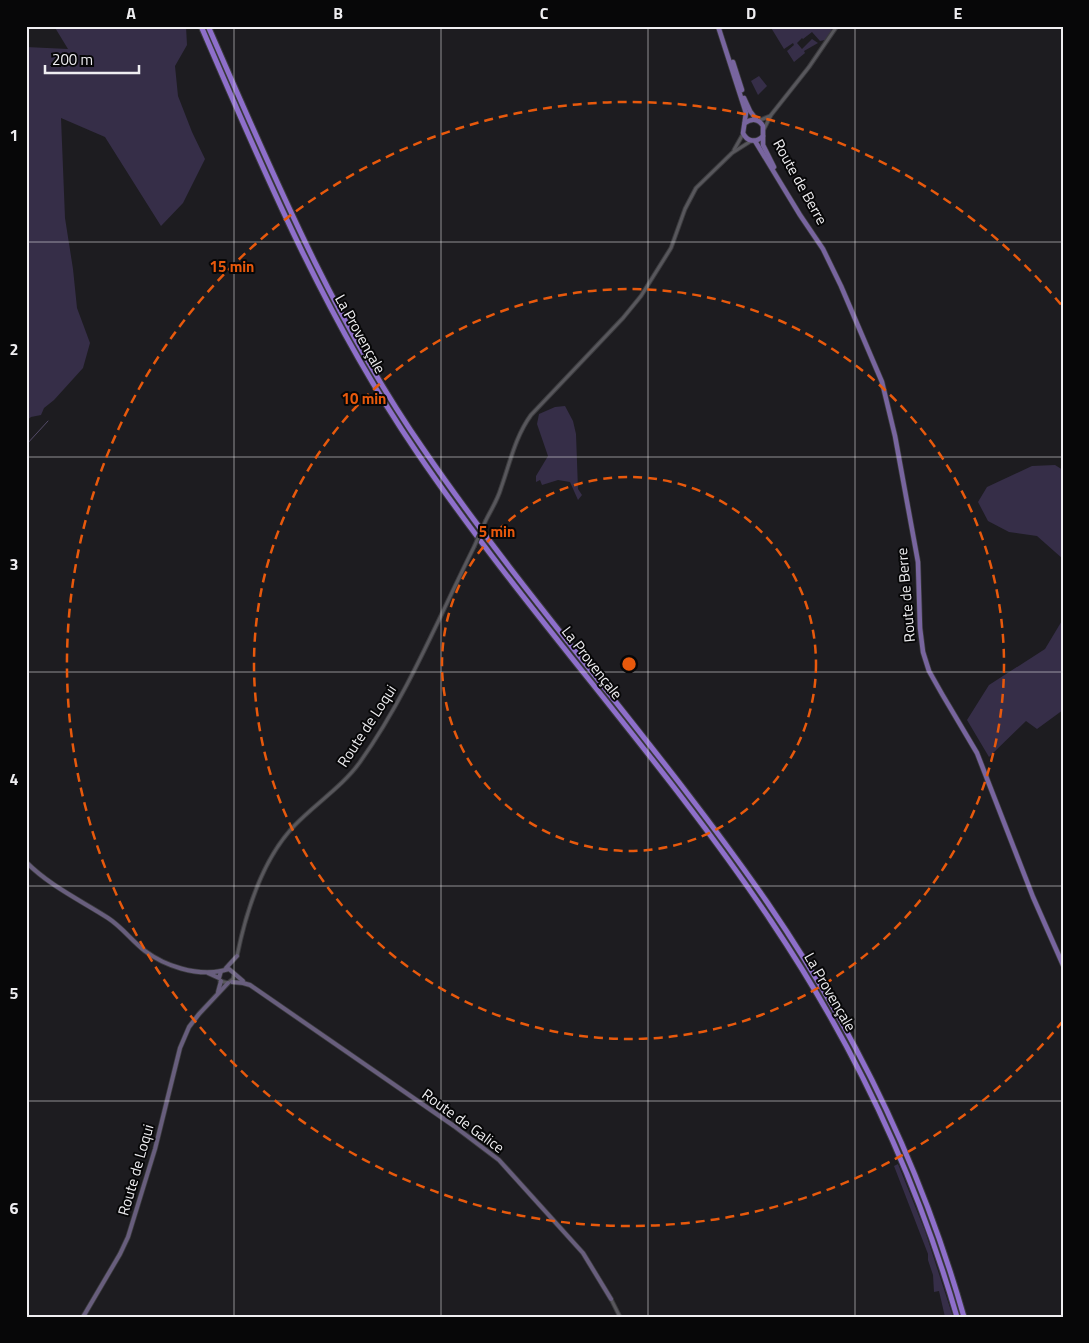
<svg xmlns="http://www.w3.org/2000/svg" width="1089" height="1343" viewBox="0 0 1089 1343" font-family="'Titillium Web',sans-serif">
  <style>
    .green { fill: #362e48 }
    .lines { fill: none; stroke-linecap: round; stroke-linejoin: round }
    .stream { stroke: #534a67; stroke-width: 1 }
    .tertiary-casing { stroke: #3a3a3d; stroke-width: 5 }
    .secondary-casing { stroke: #3a3a3d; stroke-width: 5.5 }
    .primary-casing { stroke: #3a3a3d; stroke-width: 6 }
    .motorway-casing { stroke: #3a3a3d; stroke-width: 7 }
    .tertiary { stroke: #58575c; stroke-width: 3 }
    .secondary { stroke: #685e7d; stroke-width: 4 }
    .primary { stroke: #78659f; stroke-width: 4.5 }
    .motorway { stroke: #8e6fcb; stroke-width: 5 }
    .tertiary-bridge-casing { stroke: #3a3a3d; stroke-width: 5; stroke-linecap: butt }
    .tertiary-bridge { stroke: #58575c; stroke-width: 3 }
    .grid { fill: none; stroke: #efeef1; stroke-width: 1; stroke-opacity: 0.55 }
    .ring { fill: none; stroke: #e8590c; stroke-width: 2.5; stroke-dasharray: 9 6 }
    .labels { text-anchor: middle; stroke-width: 4; stroke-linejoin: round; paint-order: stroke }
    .street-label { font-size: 15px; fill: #efeef1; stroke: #070708 }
    .centre { fill: #e8590c; stroke: #070708; stroke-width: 2.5 }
    .ring-label { font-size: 15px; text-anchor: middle; font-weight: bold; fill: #e8590c; stroke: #070708; stroke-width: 4; stroke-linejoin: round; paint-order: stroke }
    .neatline { fill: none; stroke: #efeef1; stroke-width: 2 }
    .grid-label { font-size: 16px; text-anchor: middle; font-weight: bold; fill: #efeef1 }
  </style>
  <rect width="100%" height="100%" fill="#1d1c20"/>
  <g class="green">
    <path d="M54 26H186L187 45 175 66 178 96 192 132 205 159 183 203 161 226 105 137 61 118 65 218 73 269 77 308 90 343 83 368 54 400 44 408 41 415 31 417 26 421V47L68 49Z"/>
    <path d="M770 26H826L832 30 825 40 820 41 812 32 803 39 802 38 797 43 802 49 812 39 818 43 804 51 805 53 794 62 787 51 794 45 793 43 784 49Z"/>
    <path d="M759 76 767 86 758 95 751 81Z"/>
    <path d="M565 406 573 421 576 434 578 489 582 495 578 500 570 482 558 480 542 485 540 480 536 482V476L548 456 537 424 539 414 555 407Z"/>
    <path d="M1055 465 1063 470V559L1037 536 1009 532 988 521 978 502 987 487 1032 466Z"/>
    <path d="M1063 619V710L1037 729 1026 721 989 757 967 720 989 685 1045 649Z"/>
    <path d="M898 1164 925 1231 953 1317H945L939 1291 934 1292 933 1275 928 1260V1254L894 1166Z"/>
  </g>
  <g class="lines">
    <path class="stream" d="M26 445 48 421"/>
    <defs>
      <g id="tertiary">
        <path d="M758 121 770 116"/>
        <path d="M764 129 771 115 809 67 837 26"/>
        <path d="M734 150 743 134"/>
        <path d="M486 520C491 510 498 499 501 488 510 463 515 437 531 415L623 318 641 296 671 248 685 209 696 188 732 153 751 141"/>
        <path d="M237 956C246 912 263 858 295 825 315 804 343 786 360 762 407 696 438 619 474 547"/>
        <path d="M220 981 228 983 233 979 234 974"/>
        <path d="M611 1299 620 1317"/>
      </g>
      <g id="secondary">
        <path d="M26 862C50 886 80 900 108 918 122 927 132 941 145 951 165 966 196 976 221 971"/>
        <path d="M226 968 237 956"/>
        <path d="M208 973 219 978 221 971 229 969 243 981"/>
        <path d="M232 982 243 983 250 985 454 1126 499 1160 583 1253 611 1299"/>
        <path d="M218 992 221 981"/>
        <path d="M83 1317 120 1254 128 1237 155 1149 180 1048 189 1027 199 1014 228 983"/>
      </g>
      <g id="primary">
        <path d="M718 26 746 113 743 133C747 142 756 143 763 136"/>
        <path d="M733 62 742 90"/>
        <path d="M744 98 750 111 756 119"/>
        <path d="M745 123C752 118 759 119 763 126V145L774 167"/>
        <path d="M755 141 800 215 823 249 841 286 882 382 895 436 918 562 920 628 923 652 929 671 942 694 977 753 1033 897 1063 965"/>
      </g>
      <g id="motorway">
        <path d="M201 26C264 172 326 319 416 451 526 613 662 758 771 921 853 1043 916 1176 957 1317"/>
        <path d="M208 26C272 172 333 319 424 450 531 606 659 746 767 902 854 1029 922 1169 964 1317"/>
      </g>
    </defs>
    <use href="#tertiary" class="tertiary-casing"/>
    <use href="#secondary" class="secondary-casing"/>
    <use href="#primary" class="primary-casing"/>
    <use href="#motorway" class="motorway-casing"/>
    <use href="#tertiary" class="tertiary"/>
    <use href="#secondary" class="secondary"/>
    <use href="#primary" class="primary"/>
    <use href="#motorway" class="motorway"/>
    <defs>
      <path id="tertiary-bridge" d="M474 547 486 520"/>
    </defs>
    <use href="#tertiary-bridge" class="tertiary-bridge-casing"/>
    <use href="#tertiary-bridge" class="tertiary-bridge"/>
  </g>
  <path class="grid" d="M234 26V1317M441 26V1317M648 26V1317M855 26V1317M26 242H1063M26 457H1063M26 672H1063M26 886H1063M26 1101H1063"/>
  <g class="ring">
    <circle cx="629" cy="664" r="187"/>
    <circle cx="629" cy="664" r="375"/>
    <path d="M1063 1021A562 562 0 1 1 1063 307"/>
  </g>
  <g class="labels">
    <g class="street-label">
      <text transform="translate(800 182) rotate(61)" y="5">Route de Berre</text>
      <text transform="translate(360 334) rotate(61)" y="5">La Provençale</text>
      <text transform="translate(906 595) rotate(-95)" y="5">Route de Berre</text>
      <text transform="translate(592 663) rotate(52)" y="5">La Provençale</text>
      <text transform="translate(367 726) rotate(-57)" y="5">Route de Loqui</text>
      <text transform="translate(830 992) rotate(60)" y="5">La Provençale</text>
      <text transform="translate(463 1121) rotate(36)" y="5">Route de Galice</text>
      <text transform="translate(136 1170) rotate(-74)" y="5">Route de Loqui</text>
    </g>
  </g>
  <circle cx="629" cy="664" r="8" class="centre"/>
  <g class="ring-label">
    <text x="232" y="272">15 min</text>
    <text x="364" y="404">10 min</text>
    <text x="497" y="537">5 min</text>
  </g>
  <rect width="1089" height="1343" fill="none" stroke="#070708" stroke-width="55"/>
  <path d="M45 65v8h94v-8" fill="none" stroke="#efeef1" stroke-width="2.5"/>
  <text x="52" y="65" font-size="15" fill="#efeef1" stroke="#070708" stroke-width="4" paint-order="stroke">200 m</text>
  <rect x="28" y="28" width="1034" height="1288" class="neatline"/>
  <g class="grid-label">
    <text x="131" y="19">A</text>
    <text x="338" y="19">B</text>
    <text x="544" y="19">C</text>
    <text x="751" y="19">D</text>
    <text x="958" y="19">E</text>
    <text x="14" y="141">1</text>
    <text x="14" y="355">2</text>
    <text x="14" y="570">3</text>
    <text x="14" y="785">4</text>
    <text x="14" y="999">5</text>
    <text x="14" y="1214">6</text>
  </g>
</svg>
